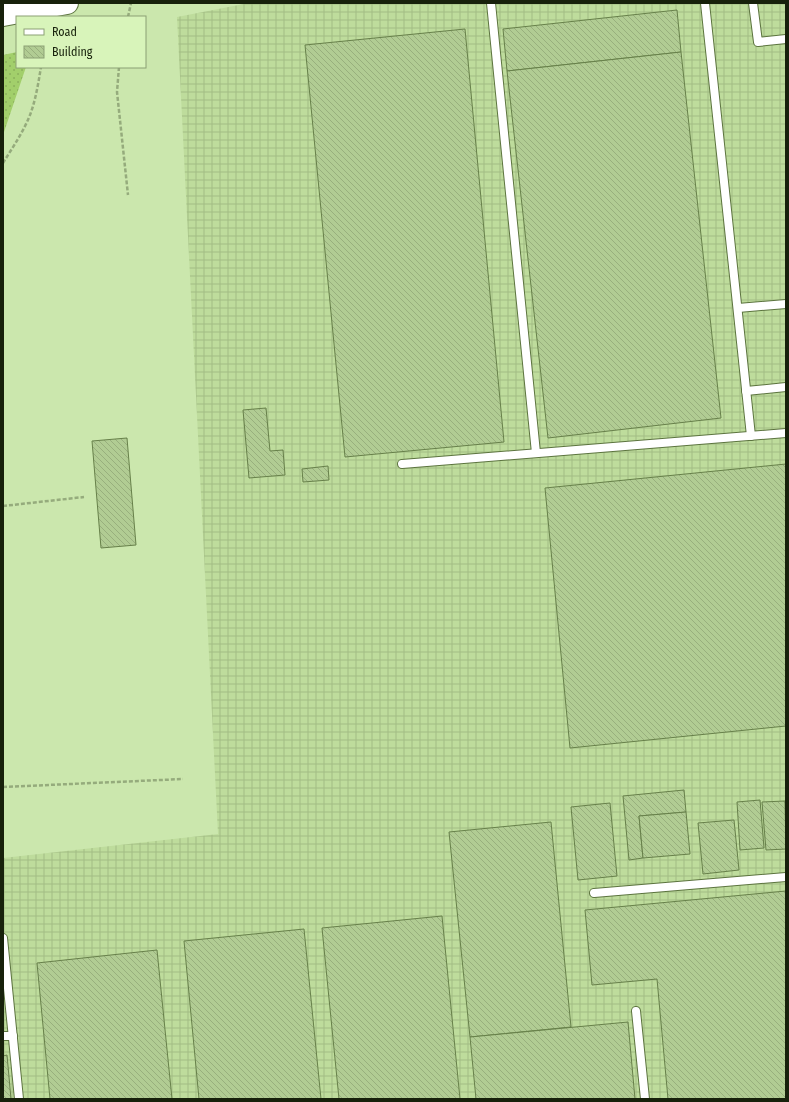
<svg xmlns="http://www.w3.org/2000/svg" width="789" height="1102" viewBox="0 0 789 1102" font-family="'Fira Sans Condensed',sans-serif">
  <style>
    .industrial { fill: url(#industrial-grid) }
    .grass { fill: url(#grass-dots) }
    .building { fill: url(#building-back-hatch); stroke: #67804a }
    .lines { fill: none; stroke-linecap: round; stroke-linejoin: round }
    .lane-casing { stroke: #5c743f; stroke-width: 10 }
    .secondary-casing { stroke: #5c743f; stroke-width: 24 }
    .path { stroke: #95ab7c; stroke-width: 2.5; stroke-dasharray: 4 2; stroke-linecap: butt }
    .lane { stroke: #fff; stroke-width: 8 }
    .secondary { stroke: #fff; stroke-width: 22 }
  </style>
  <defs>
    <pattern id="industrial-grid" width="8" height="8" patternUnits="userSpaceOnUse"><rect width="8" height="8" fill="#bedc9c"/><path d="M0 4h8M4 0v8" fill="none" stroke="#a3bc85"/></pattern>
    <pattern id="grass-dots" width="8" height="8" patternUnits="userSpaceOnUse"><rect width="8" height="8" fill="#a2cf6b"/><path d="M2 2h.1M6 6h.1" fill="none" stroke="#8bb15b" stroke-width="1.8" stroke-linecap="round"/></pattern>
    <pattern id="building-back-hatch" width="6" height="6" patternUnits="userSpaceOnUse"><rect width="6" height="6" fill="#b1cc93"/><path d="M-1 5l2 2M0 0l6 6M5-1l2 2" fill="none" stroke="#98af7d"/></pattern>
  </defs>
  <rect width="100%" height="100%" fill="#cbe7ad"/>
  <path class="industrial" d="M249 3H786V1099H3V858L218 834 177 17Z"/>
  <path class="grass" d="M17 52V67H26L3 135V55Z"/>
  <g class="building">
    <path d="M677 10 681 52 507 71 503 29Z"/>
    <path d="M465 29 504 442 345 457 305 45Z"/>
    <path d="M681 52 721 418 548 438 507 71Z"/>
    <path d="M266 408 270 451 283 450 285 475 249 478 243 410Z"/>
    <path d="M127 438 136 545 101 548 92 441Z"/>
    <path d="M786 464V726L570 748 545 488Z"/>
    <path d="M328 466 329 480 303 482 302 469Z"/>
    <path d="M684 790 686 812 639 816 643 858 629 860 623 796Z"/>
    <path d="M760 800 764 848 740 850 737 802Z"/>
    <path d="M785 801 786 849 766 850 762 802Z"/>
    <path d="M610 803 617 876 578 880 571 807Z"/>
    <path d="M686 812 690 854 643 858 639 816Z"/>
    <path d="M734 820 739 870 703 874 698 823Z"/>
    <path d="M551 822 571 1027 470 1037 449 832Z"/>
    <path d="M786 891V1099H668L657 979 592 985 585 910Z"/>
    <path d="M442 916 460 1099H339L322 928Z"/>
    <path d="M304 929 321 1099H199L184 941Z"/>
    <path d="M157 950 172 1099H50L37 963Z"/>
    <path d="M628 1022 635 1099H476L470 1037Z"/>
    <path d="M7 1055 11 1099H3V1056Z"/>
  </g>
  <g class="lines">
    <defs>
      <g id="lane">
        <path d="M491 3 536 453"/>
        <path d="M705 3 751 436"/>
        <path d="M753 3 758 42 786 39"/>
        <path d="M738 308 786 304"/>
        <path d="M746 391 786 387"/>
        <path d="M402 464 786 433"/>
        <path d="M594 893 786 877"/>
        <path d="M3 938 19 1099"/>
        <path d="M636 1011 645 1099"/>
        <path d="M3 1036H13"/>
      </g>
      <path id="secondary" d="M3 15 67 3"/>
    </defs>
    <use href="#lane" class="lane-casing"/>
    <use href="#secondary" class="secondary-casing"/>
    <g class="path">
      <path d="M128 17 131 3"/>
      <path d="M119 67 117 92 128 195"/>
      <path d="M3 163C11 150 20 137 27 122 35 105 38 85 41 67"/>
      <path d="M3 506 84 497"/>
      <path d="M3 787 183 779"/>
    </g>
    <use href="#lane" class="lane"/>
    <use href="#secondary" class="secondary"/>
  </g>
  <rect width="789" height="1102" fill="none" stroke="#17210b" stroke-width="8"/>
  <rect x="16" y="16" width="130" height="52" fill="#d8f4ba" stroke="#8ba074"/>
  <rect x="24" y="29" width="20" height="6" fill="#ffffff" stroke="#8ba074"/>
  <text x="52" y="36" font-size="12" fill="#17210b">Road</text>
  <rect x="24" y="46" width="20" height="12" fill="url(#building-back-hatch)" stroke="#8ba074"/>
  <text x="52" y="56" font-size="12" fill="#17210b">Building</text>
</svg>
